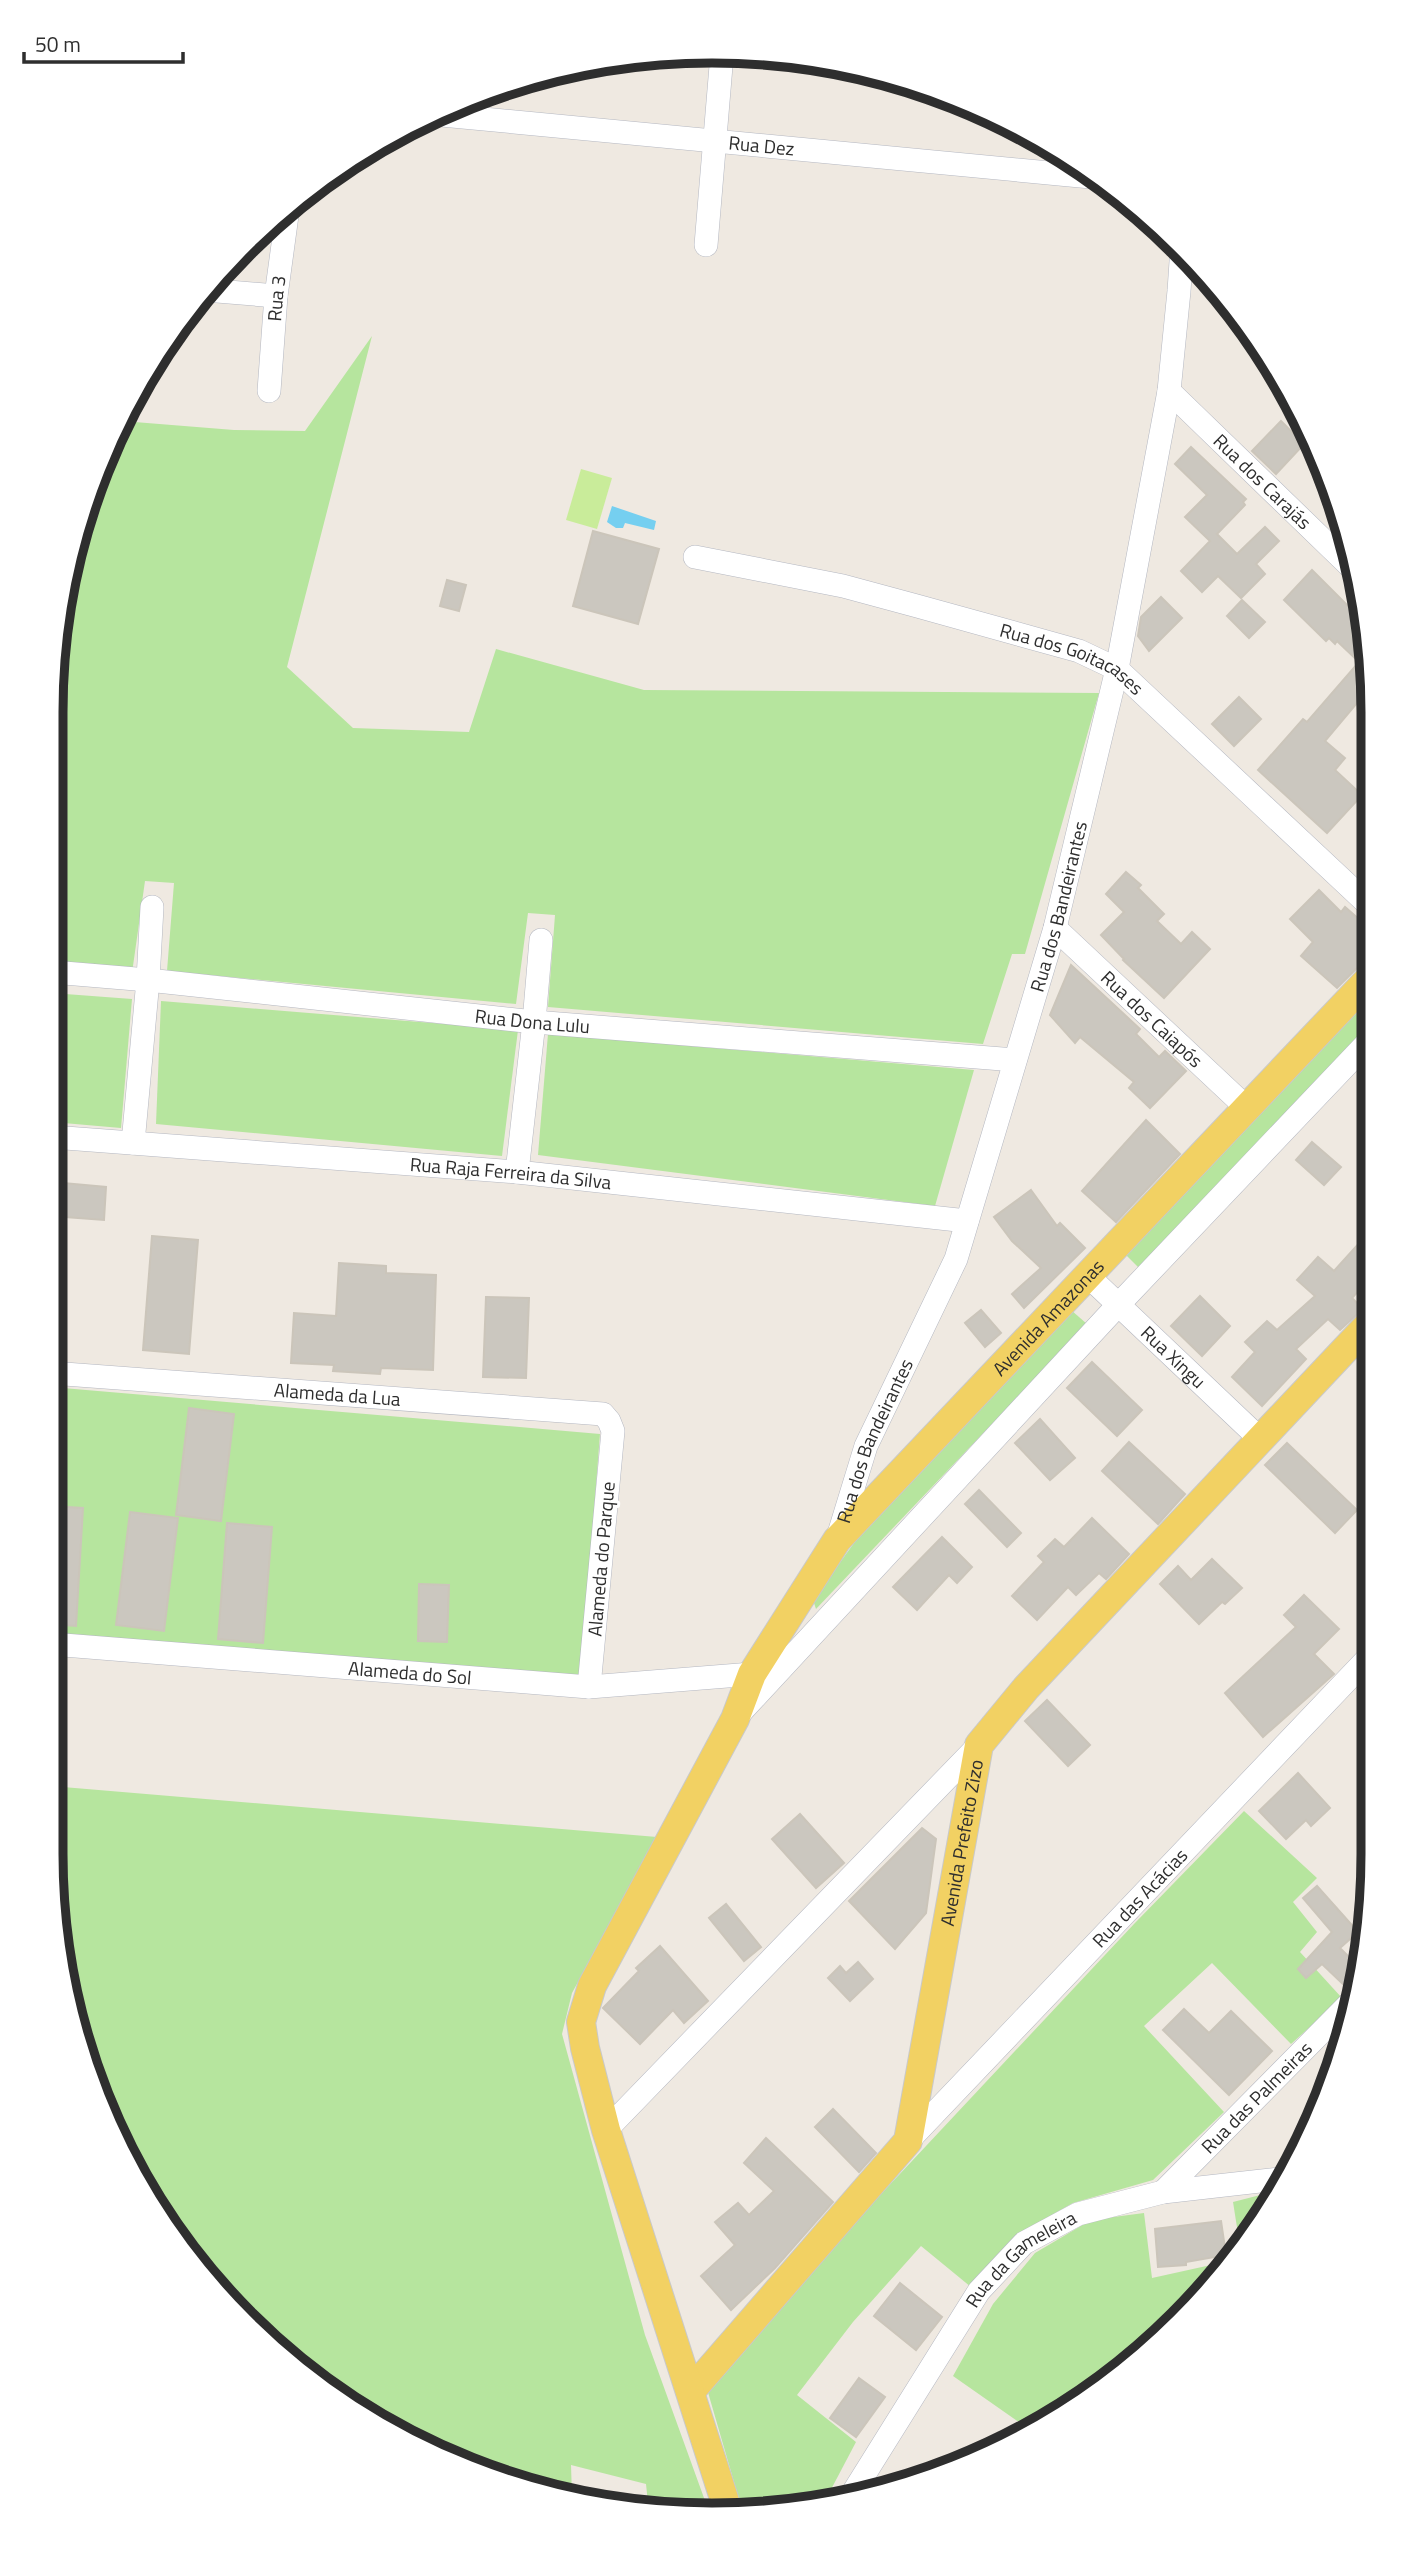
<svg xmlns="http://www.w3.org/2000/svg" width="1424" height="2566" viewBox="0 0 1424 2566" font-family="'Titillium Web',sans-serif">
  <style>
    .green { fill: #b6e59e; fill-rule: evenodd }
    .pitch { fill: #c9ec9a }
    .water { fill: #75cff0 }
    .building { fill: #cbc7bf; stroke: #cbc5ba; stroke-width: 2 }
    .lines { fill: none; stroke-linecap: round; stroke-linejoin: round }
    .minor-casing { stroke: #b4b7c1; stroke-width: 24 }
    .major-casing { stroke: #c9c9c9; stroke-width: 30 }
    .minor { stroke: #fff; stroke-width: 23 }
    .major { stroke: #f2d163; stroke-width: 28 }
    .labels { text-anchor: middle; stroke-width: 6; stroke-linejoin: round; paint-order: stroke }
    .street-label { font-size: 19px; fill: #2e2e2e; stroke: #fff }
    .rim { fill: none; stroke: #2e2e2e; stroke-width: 9 }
  </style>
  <rect width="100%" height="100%" fill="#efe9e1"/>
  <g class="green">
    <path d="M372 336 287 667 353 728 469 732 496 649 644 690 1099 693 1025 954H1012L983 1044 548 1007 555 915 528 913 516 1004 167 971 174 883 145 881 132 973 52 965V669L86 500 122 421 234 430 305 431Z"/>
    <path d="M1369 991V1025L1141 1270 1123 1252Z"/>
    <path d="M52 993 132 999 121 1128 52 1122Z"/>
    <path d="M161 1001 518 1030 502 1156 156 1124Z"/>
    <path d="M548 1034 974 1070 935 1206 538 1155Z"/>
    <path d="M1071 1310 1087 1324 816 1609 813 1600 867 1525Z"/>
    <path d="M51 1387 600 1434 581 1679 51 1634V1624L75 1626 82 1508 51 1506ZM189 1408 233 1414 220 1521 176 1515ZM130 1512 177 1518 164 1631 116 1625ZM227 1523 272 1527 263 1643 218 1639ZM420 1584 449 1585 447 1642 418 1640Z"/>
    <path d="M51 1786 657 1837 572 1993 562 2034 645 2335 708 2509 648 2503 646 2484 571 2465 572 2496 540 2493 344 2404 187 2256 86 2066 51 1854Z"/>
    <path d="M1244 1811 1317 1878 1293 1902 1317 1932 1300 1952 1342 1998 1291 2044 1212 1963 1144 2026 1224 2112 1153 2180 1073 2203 1016 2235 971 2287 921 2246 853 2322 797 2395 856 2442 827 2497 755 2514 743 2513 705 2382 1134 1924Z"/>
    <path d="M1280 2190 1239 2240 1233 2202Z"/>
    <path d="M1144 2213 1152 2278 1220 2263 1148 2351 1026 2427 953 2376 993 2304 1035 2253 1091 2220Z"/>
  </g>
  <path class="pitch" d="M581 469 612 478 597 529 566 520Z"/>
  <path class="water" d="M612 506 656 521 654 530 625 523 623 528H616L607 522Z"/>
  <g class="building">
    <path d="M1281 421 1304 444 1276 474 1252 451Z"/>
    <path d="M1191 447 1246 499 1243 502 1245 505 1217 534 1237 554 1265 527 1279 541 1256 564 1265 574 1241 598 1218 576 1202 592 1181 571 1210 541 1185 517 1207 495 1175 464Z"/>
    <path d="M593 531 659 549 638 624 573 606Z"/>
    <path d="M1312 570 1357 615 1363 608 1368 626V690L1325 741 1345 758 1335 770 1362 795 1327 833 1258 770 1303 719 1307 722 1359 662 1337 641 1335 644 1329 638 1326 641 1284 600Z"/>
    <path d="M447 580 466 585 459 611 440 606Z"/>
    <path d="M1161 597 1182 618 1149 651 1138 636 1141 617Z"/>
    <path d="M1242 600 1265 622 1249 638 1227 616Z"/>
    <path d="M1239 697 1261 719 1234 746 1212 724Z"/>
    <path d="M1126 872 1141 885 1138 888 1164 914 1157 921 1181 944 1192 932 1210 949 1164 998 1123 960 1124 959 1101 935 1124 912 1106 894Z"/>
    <path d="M1319 890 1341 912 1345 907 1369 928V959L1357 968 1337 988 1301 956 1313 942 1290 919Z"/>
    <path d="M1071 965 1140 1029 1136 1034 1159 1057 1165 1051 1186 1071 1150 1108 1129 1088 1134 1082 1080 1037 1075 1043 1050 1015Z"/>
    <path d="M1146 1120 1180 1154 1116 1222 1082 1191Z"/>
    <path d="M1312 1142 1341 1167 1324 1185 1296 1160Z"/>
    <path d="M52 1182 106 1187 104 1220 52 1216Z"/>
    <path d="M1031 1190 1057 1226 1060 1223 1085 1248 1024 1308 1012 1294 1041 1268 1012 1241 994 1217Z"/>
    <path d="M1370 1231V1278L1352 1298 1363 1309 1340 1330 1328 1319 1296 1349 1306 1359 1262 1406 1232 1377 1255 1352 1245 1342 1267 1321 1277 1330 1315 1296 1297 1280 1318 1257 1334 1271Z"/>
    <path d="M152 1236 198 1240 189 1354 143 1350Z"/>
    <path d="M339 1263 386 1266V1273L436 1275 433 1370 381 1368 380 1374 333 1371 334 1365 291 1363 294 1313 336 1316Z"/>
    <path d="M1200 1296 1230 1326 1202 1356 1171 1326Z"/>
    <path d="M486 1297 529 1298 526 1378 483 1377Z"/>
    <path d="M981 1310 1001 1333 985 1347 965 1323Z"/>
    <path d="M1092 1362 1142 1410 1117 1436 1067 1388Z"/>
    <path d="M189 1408 234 1414 221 1521 176 1515Z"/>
    <path d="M1040 1419 1075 1458 1050 1480 1015 1443Z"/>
    <path d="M1129 1442 1185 1494 1158 1524 1102 1471Z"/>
    <path d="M1287 1443 1357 1510 1335 1533 1265 1465Z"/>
    <path d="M979 1490 1021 1533 1007 1547 965 1504Z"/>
    <path d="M51 1506 83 1508 76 1626 51 1624Z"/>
    <path d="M130 1512 178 1518 164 1631 116 1625Z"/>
    <path d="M1092 1518 1129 1554 1106 1579 1099 1573 1076 1595 1068 1587 1037 1620 1012 1596 1044 1562 1038 1556 1055 1539 1064 1547Z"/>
    <path d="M227 1523 272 1527 263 1643 218 1639Z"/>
    <path d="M942 1537 972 1567 957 1583 949 1575 917 1610 893 1587Z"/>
    <path d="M1212 1559 1242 1588 1225 1604 1222 1602 1199 1624 1160 1584 1178 1566 1191 1580Z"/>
    <path d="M419 1584 449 1585 447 1642 418 1641Z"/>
    <path d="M1304 1595 1339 1629 1314 1654 1334 1674 1263 1737 1225 1693 1296 1627 1284 1615Z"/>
    <path d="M1047 1700 1090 1745 1068 1766 1025 1721Z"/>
    <path d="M1298 1773 1330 1808 1311 1826 1306 1820 1286 1839 1259 1811Z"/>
    <path d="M800 1814 844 1863 816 1888 772 1839Z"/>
    <path d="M922 1828 936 1839 926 1913 895 1949 849 1901Z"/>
    <path d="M1317 1886 1358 1932 1340 1948 1358 1966 1357 1971 1344 1985 1322 1964 1306 1978 1298 1969 1332 1932 1303 1898Z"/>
    <path d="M726 1904 761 1947 744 1961 709 1918Z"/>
    <path d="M660 1946 708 2001 684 2023 673 2010 640 2044 603 2008 639 1971 636 1968Z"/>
    <path d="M858 1962 873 1979 850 2001 828 1978 840 1966 846 1973Z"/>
    <path d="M1184 2009 1209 2033 1231 2011 1272 2051 1229 2095 1163 2030Z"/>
    <path d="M833 2109 876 2153 859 2172 815 2127Z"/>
    <path d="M766 2138 833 2202 775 2268 731 2310 701 2276 735 2245 715 2222 738 2203 749 2215 774 2191 744 2163Z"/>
    <path d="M1221 2221 1226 2255 1186 2262V2265L1158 2267 1155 2229Z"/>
    <path d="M900 2283 942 2317 916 2350 874 2316Z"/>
    <path d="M859 2378 885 2397 856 2437 830 2418Z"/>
  </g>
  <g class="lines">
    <defs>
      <g id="minor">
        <path id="s1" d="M431 114 1091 177"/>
        <path d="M706 245 722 54"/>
        <path d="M205 290 276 296"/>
        <path id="s2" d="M269 391 276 296 288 208"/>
        <path id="s3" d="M1169 391 1355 571"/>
        <path id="s4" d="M695 557 843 586 917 606 1079 651 1117 669 1369 905"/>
        <path id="s5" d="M1055 928 1248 1109"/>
        <path id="s6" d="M52 972 148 980 534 1022 1015 1060"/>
        <path id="s7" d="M52 1137 517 1172 967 1221"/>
        <path d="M133 1143 148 980 152 907"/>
        <path d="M517 1172 534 1022 541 940"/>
        <path id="s8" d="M1087 1275 1260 1439"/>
        <path id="s9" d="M51 1373 603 1414 609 1421 613 1431 589 1687"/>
        <path id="s10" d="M838 1537 866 1446 956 1259 1055 928 1117 669 1169 391 1179 291 1182 247"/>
        <path id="s11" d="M51 1644 589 1687 752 1674 766 1681"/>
        <path d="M740 1713 1119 1304 1369 1041"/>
        <path d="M606 2130 979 1745"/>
        <path id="s12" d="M908 2141 1371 1655"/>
        <path id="s13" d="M1163 2192 1351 2002"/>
        <path id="s14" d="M854 2491 979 2291 1024 2243 1078 2214 1163 2192 1288 2178"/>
      </g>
      <g id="major">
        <path id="s15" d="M691 2391 908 2141 979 1745 1026 1688 1370 1323"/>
        <path id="s16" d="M728 2511 606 2130 585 2048 581 2022 592 1986 735 1719 752 1674 837 1540 1369 979"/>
      </g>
    </defs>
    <use href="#minor" class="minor-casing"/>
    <use href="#major" class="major-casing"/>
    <use href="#minor" class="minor"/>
    <use href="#major" class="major"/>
  </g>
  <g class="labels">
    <g class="street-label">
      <text dy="7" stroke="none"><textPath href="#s1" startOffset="332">Rua Dez</textPath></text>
      <text dy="7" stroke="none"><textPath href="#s2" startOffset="93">Rua 3</textPath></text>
      <text dy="7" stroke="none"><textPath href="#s3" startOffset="130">Rua dos Carajás</textPath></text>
      <text dy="7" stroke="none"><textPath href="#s4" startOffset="392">Rua dos Goitacases</textPath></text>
      <text dy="7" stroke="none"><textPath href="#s10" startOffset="670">Rua dos Bandeirantes</textPath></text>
      <text dy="7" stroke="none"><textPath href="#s5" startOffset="133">Rua dos Caiapós</textPath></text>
      <text dy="7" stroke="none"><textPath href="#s6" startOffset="483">Rua Dona Lulu</textPath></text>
      <text dy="7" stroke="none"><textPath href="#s7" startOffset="460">Rua Raja Ferreira da Silva</textPath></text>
      <text dy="7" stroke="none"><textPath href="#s16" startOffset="1365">Avenida Amazonas</textPath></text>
      <text dy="7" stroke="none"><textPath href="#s8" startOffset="119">Rua Xingu</textPath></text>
      <text dy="7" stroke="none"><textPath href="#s9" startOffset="287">Alameda da Lua</textPath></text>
      <text dy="7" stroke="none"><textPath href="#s10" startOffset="103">Rua dos Bandeirantes</textPath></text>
      <text transform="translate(601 1559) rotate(-85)" y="7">Alameda do Parque</text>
      <text dy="7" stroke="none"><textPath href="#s11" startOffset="360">Alameda do Sol</textPath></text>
      <text dy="7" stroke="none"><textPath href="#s15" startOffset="634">Avenida Prefeito Zizo</textPath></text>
      <text dy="7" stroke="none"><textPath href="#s12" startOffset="336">Rua das Acácias</textPath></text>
      <text dy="7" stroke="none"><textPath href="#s13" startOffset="133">Rua das Palmeiras</textPath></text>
      <text dy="7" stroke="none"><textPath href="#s14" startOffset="289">Rua da Gameleira</textPath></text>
    </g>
  </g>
  <path d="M0 0H1424V2566H0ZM712 63H712A649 649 0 0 1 1361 712V1854A649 649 0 0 1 712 2503H712A649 649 0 0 1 63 1854V712A649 649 0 0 1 712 63Z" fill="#fff" fill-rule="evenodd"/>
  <path class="rim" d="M712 63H712A649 649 0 0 1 1361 712V1854A649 649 0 0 1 712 2503H712A649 649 0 0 1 63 1854V712A649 649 0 0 1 712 63Z"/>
  <path d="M24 52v10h159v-10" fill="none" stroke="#2e2e2e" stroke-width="3.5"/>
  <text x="35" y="52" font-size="21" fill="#2e2e2e" stroke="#ffffff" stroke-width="5" paint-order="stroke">50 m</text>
</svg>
